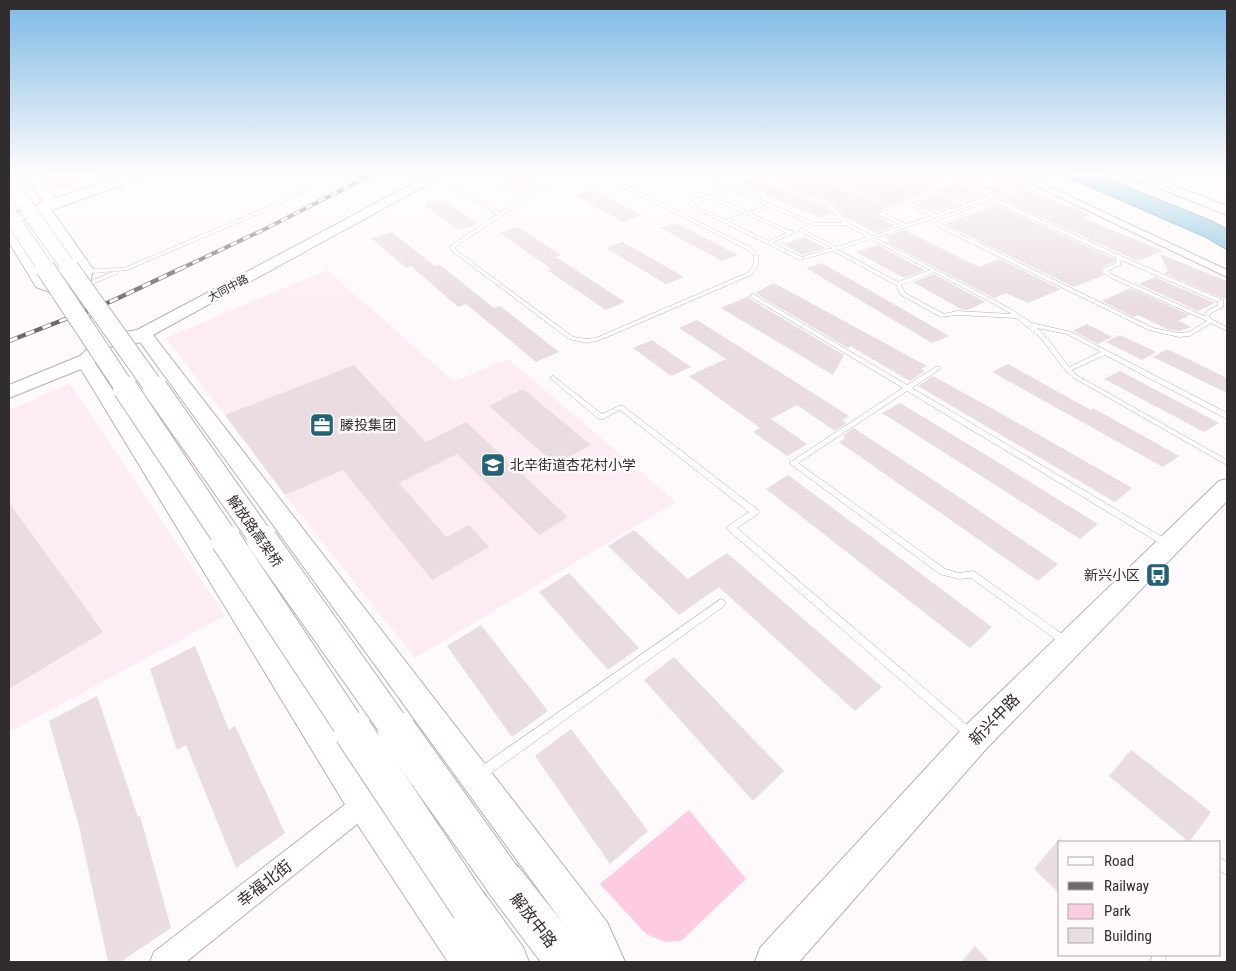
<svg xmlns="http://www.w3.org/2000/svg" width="1236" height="971" viewBox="0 0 1236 971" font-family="'Roboto Condensed','Noto Sans SC',sans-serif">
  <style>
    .built { fill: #fdecf3 }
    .green { fill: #fdcce2 }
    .water { fill: #7bc1dd; stroke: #6594a8 }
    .building { fill: #e9dde2 }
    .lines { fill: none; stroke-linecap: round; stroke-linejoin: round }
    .secondary-tunnel { stroke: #d5d0d2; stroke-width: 18; stroke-dasharray: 18 9; stroke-linecap: butt }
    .lane-casing { stroke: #baaeb3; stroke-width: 1 }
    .street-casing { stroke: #baaeb3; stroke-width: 2 }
    .secondary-casing { stroke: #baaeb3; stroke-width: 2 }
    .primary-casing { stroke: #baaeb3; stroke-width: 2 }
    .lane { fill: #fff; fill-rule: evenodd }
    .street { fill: #fff; fill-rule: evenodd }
    .secondary { fill: #fff; fill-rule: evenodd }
    .primary { fill: #fff; fill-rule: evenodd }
    .rail-far1-casing { stroke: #6f6a6c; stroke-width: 4 }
    .rail-casing { stroke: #6f6a6c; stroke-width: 4.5 }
    .rail-far1 { stroke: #fef9fb; stroke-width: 2.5; stroke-dasharray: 7; stroke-linecap: butt }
    .rail { stroke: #fef9fb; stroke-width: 3; stroke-dasharray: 9; stroke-linecap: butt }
    .primary-bridge-far4-casing { stroke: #baaeb3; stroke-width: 16; stroke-linecap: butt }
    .primary-bridge-far3-casing { stroke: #baaeb3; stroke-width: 21; stroke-linecap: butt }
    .primary-bridge-far2-casing { stroke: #baaeb3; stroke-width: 26; stroke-linecap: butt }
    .primary-bridge-far1-casing { stroke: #baaeb3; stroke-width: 32; stroke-linecap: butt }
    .primary-bridge-casing { stroke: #baaeb3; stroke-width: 40; stroke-linecap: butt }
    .primary-bridge-far4 { stroke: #fff; stroke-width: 15 }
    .primary-bridge-far3 { stroke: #fff; stroke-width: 19 }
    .primary-bridge-far2 { stroke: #fff; stroke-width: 24 }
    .primary-bridge-far1 { stroke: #fff; stroke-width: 30 }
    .primary-bridge { stroke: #fff; stroke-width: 38 }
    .labels { text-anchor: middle; stroke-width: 5; stroke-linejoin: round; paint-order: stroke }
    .far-street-label { font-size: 11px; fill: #312c2e; stroke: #fef9fb }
    .poi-label { font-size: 14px; fill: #312c2e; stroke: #fef9fb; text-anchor: start }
    .street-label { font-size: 14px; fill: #312c2e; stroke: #fef9fb }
    .near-street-label { font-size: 16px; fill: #312c2e; stroke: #fef9fb }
  </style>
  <rect width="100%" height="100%" fill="#fef9fb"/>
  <g class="built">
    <path d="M327 270 454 382 508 359 676 502 415 658 285 495 420 435 354 365 225 415 166 338Z"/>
    <path d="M70 384 225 616 9 732V410Z"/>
  </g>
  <g class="green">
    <path d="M42 173H107L55 191Z"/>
    <path d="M689 810 746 879 681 941 665 942 646 934 600 884Z"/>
  </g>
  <path class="water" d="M1058 173H1094L1210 220 1227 229V250L1207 238Z"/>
  <g class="building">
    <path d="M494 173H519L537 183 520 188Z"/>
    <path d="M770 173H800L873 202 878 201 880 198 812 173H858L902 190 908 186 871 173H971L972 177 1008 192 998 197 997 193 950 177 936 183 934 187 878 211V217L895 226 876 233 845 217 833 203 762 176Z"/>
    <path d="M978 173H994L1031 188 1025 189 1091 215 1083 218 1163 251 1138 261 1005 201 1020 194 1021 191Z"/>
    <path d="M754 179 827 209 831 214 821 218 741 184Z"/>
    <path d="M952 183 984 196 967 201 940 191Z"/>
    <path d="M593 190 642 215 623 222 575 195Z"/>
    <path d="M932 195 957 205 936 212 916 202Z"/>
    <path d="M443 200 479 224 459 230 424 205Z"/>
    <path d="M997 205 1114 259V262L1102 267 1101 272 1104 275 1074 287 944 224Z"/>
    <path d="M676 223 738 255 722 261 661 228Z"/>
    <path d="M518 227 561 255 556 257 625 302 606 310 547 270 552 269 499 233Z"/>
    <path d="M904 230 979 267 999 259 1061 289 1028 303 1006 293 994 298 886 242 890 240 884 237Z"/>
    <path d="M392 232 435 266 440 265 494 308 500 306 559 352 536 362 466 304 458 307 411 266 406 268 371 238Z"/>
    <path d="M805 237 825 248 802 255 783 244Z"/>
    <path d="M623 242 684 277 666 284 606 248Z"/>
    <path d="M878 245 925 270 904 278 856 252Z"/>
    <path d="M1160 254 1227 281V297L1224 299 1164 273 1168 271Z"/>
    <path d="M822 263 892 303 949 336 932 343 806 268Z"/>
    <path d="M934 274 985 302 967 310 961 309 913 282Z"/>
    <path d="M1155 277 1215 303 1198 311 1139 284Z"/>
    <path d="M774 283 927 366 921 369 925 371 910 381 850 346 848 348 755 293Z"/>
    <path d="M1130 288 1190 315 1178 321 1192 327 1179 331 1167 329 1138 315 1134 317 1102 301Z"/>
    <path d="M749 296 750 299 844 355 833 375 721 308Z"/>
    <path d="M697 320 849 416 842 420 847 423 835 431 797 405 771 419 807 444 787 456 753 432 760 428 689 376 726 359 679 328Z"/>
    <path d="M1087 324 1112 337 1098 344 1073 331Z"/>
    <path d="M1120 335 1156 352 1142 360 1106 342Z"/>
    <path d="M652 340 691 367 671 376 633 348Z"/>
    <path d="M1167 349 1227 378V393L1153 357Z"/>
    <path d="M1008 364 1091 410 1093 408 1179 456 1163 467 992 372Z"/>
    <path d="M354 365 426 442 466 422 568 517 539 535 457 454 399 483 446 537 469 525 489 547 432 580 343 470 285 495 225 415Z"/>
    <path d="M1120 371 1219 423 1204 432 1104 379Z"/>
    <path d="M933 376 1027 428 1132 488 1115 502 918 386Z"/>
    <path d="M523 389 591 445 555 464 489 406Z"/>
    <path d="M900 403 991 458 1098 524 1080 539 882 413Z"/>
    <path d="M854 428 950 491 1058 564 1038 581 839 442 846 438 843 436Z"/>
    <path d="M788 475 881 544 992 627 970 648 766 489Z"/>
    <path d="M9 503 103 632 9 689Z"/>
    <path d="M634 530 688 579 727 553 882 687 855 711 719 587 679 615 608 546Z"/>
    <path d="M569 573 639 648 608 670 539 592Z"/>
    <path d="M481 625 548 711 512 737 447 646Z"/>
    <path d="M195 646 229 730 235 726 285 833 236 868 186 745 177 750 150 669Z"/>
    <path d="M674 657 784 771 753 801 644 680Z"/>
    <path d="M97 696 138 817 140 816 171 928 120 962H108L79 826 49 721Z"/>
    <path d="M571 729 648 831 610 864 535 756Z"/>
    <path d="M1131 750 1211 812 1189 842 1109 776Z"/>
    <path d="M1060 838V894L1034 869Z"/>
    <path d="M975 946 990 962H961Z"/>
  </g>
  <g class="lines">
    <path class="secondary-tunnel" d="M79 298 95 322"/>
    <defs>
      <g id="lane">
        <path d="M332 173H337L273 208 127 270 93 273 82 269 85 267 93 269 124 268 269 206Z"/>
        <path d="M474 173H479L523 198 561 173H566L455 247 456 250 573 337 587 339 596 338 747 273C753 268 755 263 754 255L746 249 595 173H600L625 185 656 173H661L629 187 750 247 758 255V266L751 275 600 340 587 343 569 339 452 251 450 247V246L497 215 437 176V174H439L500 213 520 200Z"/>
        <path d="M740 173H745L717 185 714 184Z"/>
        <path d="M802 173H807L878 199 874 200Z"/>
        <path d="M860 173H866L906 187 903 188Z"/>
        <path d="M974 173 1019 192 1001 201 1121 256 1223 300V307L1211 313 1209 316 1213 320 1227 327V331L1211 323 1190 336 1179 337 1149 330 940 228 936 223V222L995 200 1013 192 973 175V173ZM997 203 1116 258V263L1103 269V272L1107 276 1207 321 1189 332 1179 333 1153 328 944 226 941 223ZM1121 260 1218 302V305L1207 311 1204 316 1111 274 1109 270 1120 265Z"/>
        <path d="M755 175 832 205 848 223 872 236 902 226 879 215V213L938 187 936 186 937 185 951 179H953L996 195V197L875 238 1009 308 1032 323 1071 332 1227 413V418H1225L1105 355 1072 370 1078 376 1227 460V465L1074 378 1066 371 1039 336 1016 318 957 315 941 317 901 295 896 285 833 251 800 260 688 205 691 201 731 187 815 223H842L828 207 754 177 753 176ZM952 181 990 196 967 203 935 191 943 188 944 187 942 186ZM731 189 766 205 748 212 713 196ZM932 193 963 205 936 214 911 202ZM709 198 744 213 726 220 693 205ZM907 204 931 216 906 224 885 214ZM770 207 810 224 798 230 832 248 802 257 772 243 795 232 793 231H791L752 214ZM748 215 787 233 769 241 729 222ZM815 225H845L867 237 837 247 804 230ZM871 239 930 270 898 282 838 250ZM934 272 1005 310 1011 314 957 311 944 314 905 293 901 285ZM1037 328 1067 334 1101 352 1069 367 1048 339Z"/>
        <path d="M115 271 118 273 117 274 97 282 87 289 82 288 93 280Z"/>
        <path d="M753 294 907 385 936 367H940V369L912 388 1169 541 1170 543 1169 545H1163L907 391 798 463 945 569 959 573 972 571 975 572 1068 638 1070 641 1068 644 1065 645 1062 644 971 578 959 579 940 574 789 463 903 388 751 297V295Z"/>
        <path d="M553 376 602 414 619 406H623L758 510 759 512 758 514 737 528 973 730 974 733 973 736 969 738 965 736 728 530 727 528 728 526 749 512 620 410 603 419H599L551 379V377Z"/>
        <path d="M721 599 724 600 725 603 724 606 484 778 480 779 476 778 475 774 476 770Z"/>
        <path d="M1220 858 1227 862V875L1220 871Z"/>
        <path d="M1153 955H1167L1164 962H1150Z"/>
      </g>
      <g id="street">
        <path d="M1009 173H1020L1227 270V277Z"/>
        <path d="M364 792 372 796 376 804 372 812 186 962H150L154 952 356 796Z"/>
      </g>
      <g id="secondary">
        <path d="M24 173H36L54 197 56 200 50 208 93 269 87 298 85 301H73L36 287 9 242V227L14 228 48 281 73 290 77 269 36 208 42 200Z"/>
        <path d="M433 173H448L153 335 607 922 625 962H587L581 948 140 342 129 346C116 343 116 342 105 352L107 355 104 359 95 363 376 792 484 948 489 962H448L352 816 81 369 9 398V385L80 356 98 339 86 322 89 318C102 315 106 324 113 334L137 330Z"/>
        <path d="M1126 173H1142L1227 206V215L1128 176Z"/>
        <path d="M1227 479V501L986 749 799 962H755L760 948 964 727 1219 481Z"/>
      </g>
      <g id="primary">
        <path d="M129 173H149L147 176 9 225V215Z"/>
        <path d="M502 858 516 864 582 947 588 962H541L488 892 482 878 488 864Z"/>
        <path d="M470 887 484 893 523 947 529 962H483L456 921 450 907 456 893Z"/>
      </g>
    </defs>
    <use href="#lane" class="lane-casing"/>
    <use href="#street" class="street-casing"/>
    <use href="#secondary" class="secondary-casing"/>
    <use href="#primary" class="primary-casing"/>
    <use href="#lane" class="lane"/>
    <use href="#street" class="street"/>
    <use href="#secondary" class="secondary"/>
    <use href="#primary" class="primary"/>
    <defs>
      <path id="rail-far1" d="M180 269 263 230 375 173"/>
      <path id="rail" d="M9 341 112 301 182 268"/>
    </defs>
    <use href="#rail-far1" class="rail-far1-casing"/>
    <use href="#rail" class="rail-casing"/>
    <use href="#rail-far1" class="rail-far1"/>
    <use href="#rail" class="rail"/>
    <defs>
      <g id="primary-bridge-far4">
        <path d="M9 183 70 269"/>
        <path d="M9 214 46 269"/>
      </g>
      <g id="primary-bridge-far3">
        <path d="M45 268 126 390"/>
        <path d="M69 268 156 390"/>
      </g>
      <g id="primary-bridge-far2">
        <path d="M125 388 227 541"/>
        <path d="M155 388 263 541"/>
      </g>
      <g id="primary-bridge-far1">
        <path d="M226 540 353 732"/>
        <path d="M262 540 398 732"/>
      </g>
      <g id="primary-bridge">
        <path d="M353 731 470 907"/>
        <path d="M397 731 502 878"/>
      </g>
    </defs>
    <use href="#primary-bridge-far4" class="primary-bridge-far4-casing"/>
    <use href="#primary-bridge-far3" class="primary-bridge-far3-casing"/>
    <use href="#primary-bridge-far2" class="primary-bridge-far2-casing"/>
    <use href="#primary-bridge-far1" class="primary-bridge-far1-casing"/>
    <use href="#primary-bridge" class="primary-bridge-casing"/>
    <use href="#primary-bridge-far4" class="primary-bridge-far4"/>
    <use href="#primary-bridge-far3" class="primary-bridge-far3"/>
    <use href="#primary-bridge-far2" class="primary-bridge-far2"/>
    <use href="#primary-bridge-far1" class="primary-bridge-far1"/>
    <use href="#primary-bridge" class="primary-bridge"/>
  </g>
  <linearGradient id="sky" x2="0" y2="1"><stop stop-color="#7cb9e4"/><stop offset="0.56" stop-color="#fffcfd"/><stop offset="1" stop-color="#fffcfd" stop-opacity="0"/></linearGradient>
  <rect width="1236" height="309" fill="url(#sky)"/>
  <defs>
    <symbol id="office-square" viewBox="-11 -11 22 22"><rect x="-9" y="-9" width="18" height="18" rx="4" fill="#236177" stroke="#fef9fb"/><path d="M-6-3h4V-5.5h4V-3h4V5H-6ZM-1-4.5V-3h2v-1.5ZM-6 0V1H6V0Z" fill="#fff"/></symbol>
    <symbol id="school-square" viewBox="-11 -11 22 22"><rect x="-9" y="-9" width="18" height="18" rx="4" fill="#236177" stroke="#fef9fb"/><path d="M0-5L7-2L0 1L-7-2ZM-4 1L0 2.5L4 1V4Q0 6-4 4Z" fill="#fff"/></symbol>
    <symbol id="bus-square" viewBox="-11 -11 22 22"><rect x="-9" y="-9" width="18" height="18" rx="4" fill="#236177" stroke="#fef9fb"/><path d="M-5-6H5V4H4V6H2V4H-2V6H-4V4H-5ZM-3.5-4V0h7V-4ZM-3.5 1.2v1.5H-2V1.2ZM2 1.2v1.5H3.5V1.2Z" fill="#fff"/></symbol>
  </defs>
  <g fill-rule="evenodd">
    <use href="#office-square" x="308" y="411" width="28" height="28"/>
    <use href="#school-square" x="479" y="451" width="28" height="28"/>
    <use href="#bus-square" x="1144" y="561" width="28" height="28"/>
  </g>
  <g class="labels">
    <g class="far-street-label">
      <text transform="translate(228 288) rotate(-28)" y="4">大同中路</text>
    </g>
    <g class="poi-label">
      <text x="340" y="430">滕投集团</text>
      <text x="510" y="470">北辛街道杏花村小学</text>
      <text x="1140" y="580" text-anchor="end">新兴小区</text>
    </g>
    <g class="street-label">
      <text transform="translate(255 531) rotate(55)" y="5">解放路高架桥</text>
    </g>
    <g class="near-street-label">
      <text transform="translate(994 719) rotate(-46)" y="6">新兴中路</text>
      <text transform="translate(264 883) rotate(-38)" y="6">幸福北街</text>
      <text transform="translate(534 920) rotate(52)" y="6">解放中路</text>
    </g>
  </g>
  <rect width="1236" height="971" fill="none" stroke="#312c2e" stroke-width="20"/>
  <rect x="1058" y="841" width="162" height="115" fill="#fef9fb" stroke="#aca7a9"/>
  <rect x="1068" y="857" width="25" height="8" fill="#ffffff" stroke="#aca7a9"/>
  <text x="1104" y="866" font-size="15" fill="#312c2e">Road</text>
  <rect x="1068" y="882" width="25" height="8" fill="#6f6a6c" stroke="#aca7a9"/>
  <text x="1104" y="891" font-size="15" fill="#312c2e">Railway</text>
  <rect x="1068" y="904" width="25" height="15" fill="#fdcce2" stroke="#aca7a9"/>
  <text x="1104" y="916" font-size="15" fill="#312c2e">Park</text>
  <rect x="1068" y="928" width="25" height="15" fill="#e9dde2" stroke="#aca7a9"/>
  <text x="1104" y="941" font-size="15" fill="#312c2e">Building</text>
</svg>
